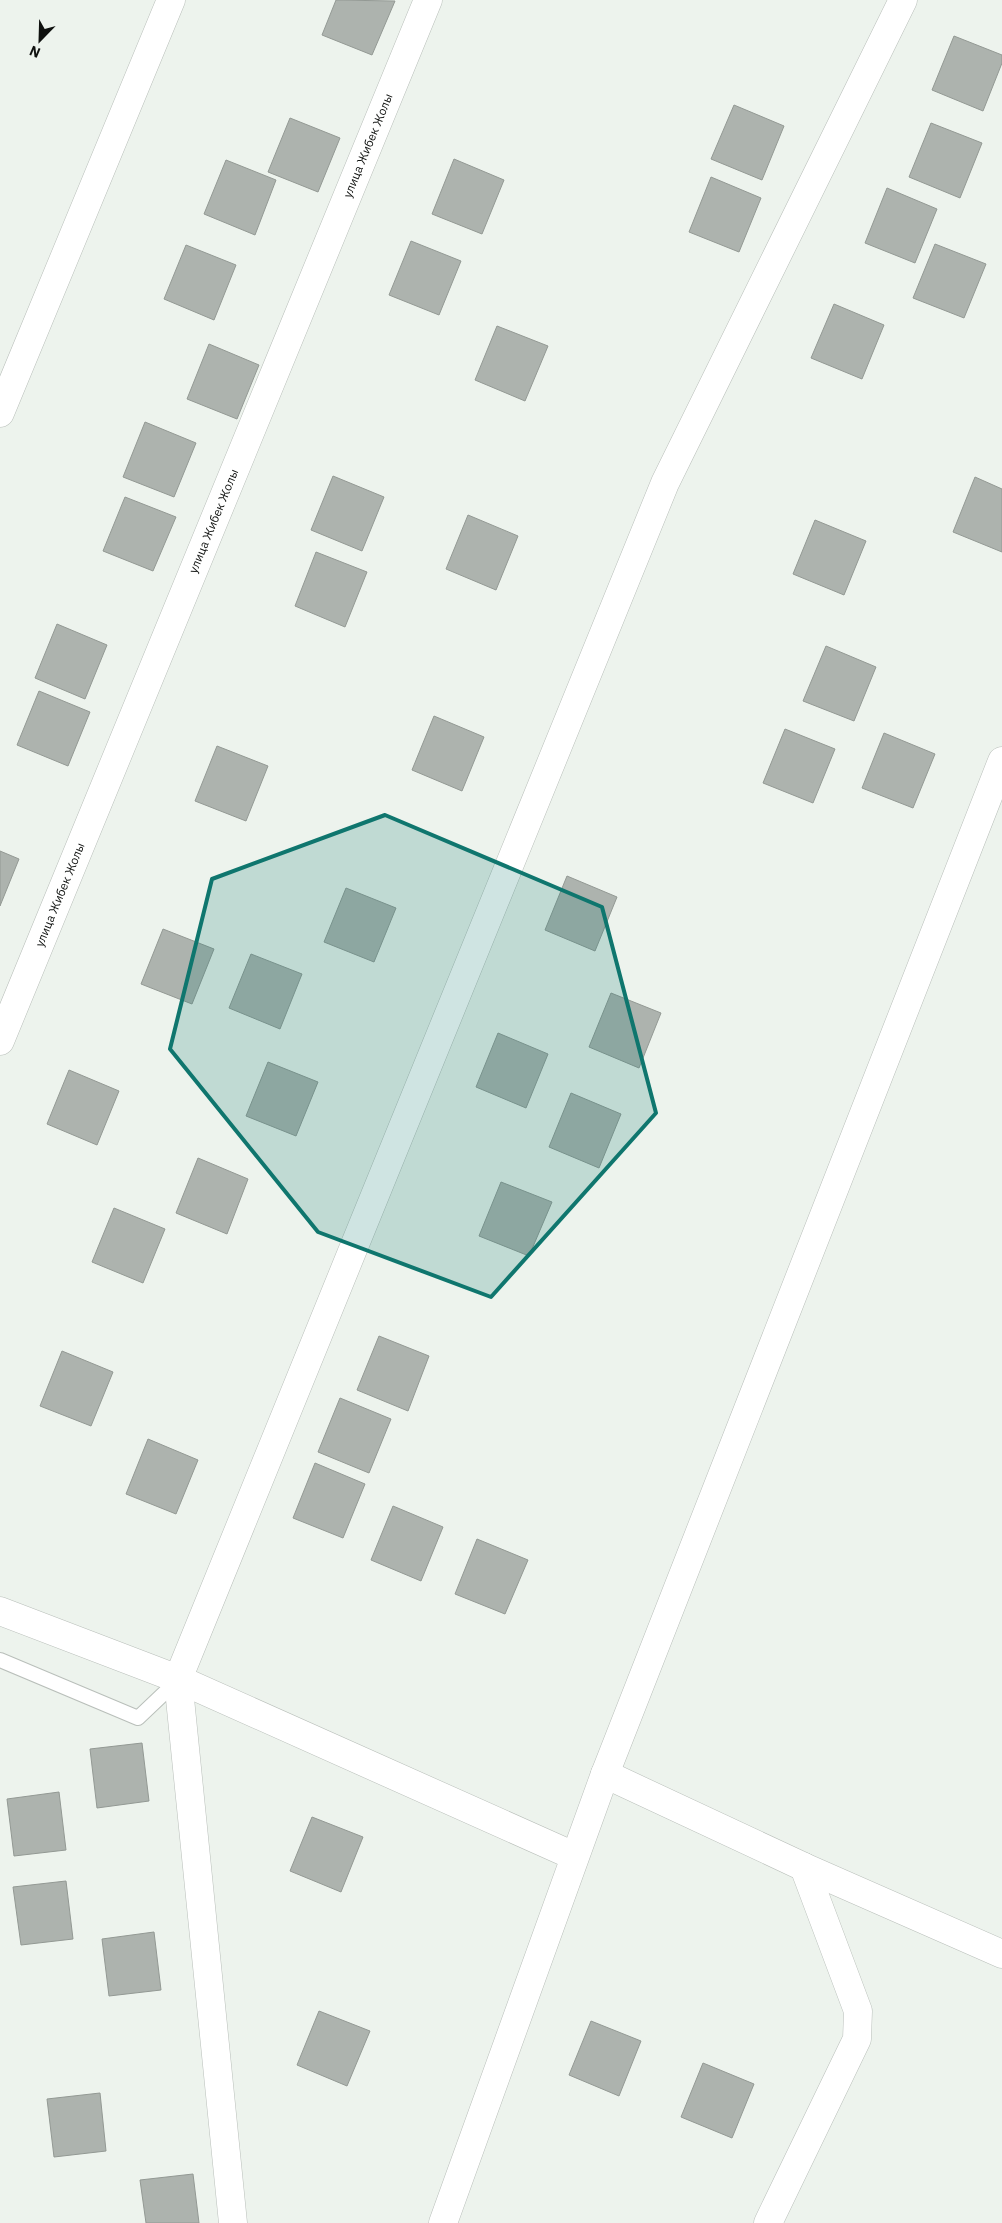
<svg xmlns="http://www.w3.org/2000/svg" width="1002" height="2223" viewBox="0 0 1002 2223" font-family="'IBM Plex Sans',sans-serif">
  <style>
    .building { fill: #adb3ae; stroke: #939994 }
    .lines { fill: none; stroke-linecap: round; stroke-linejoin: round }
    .service-casing { stroke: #b9bfba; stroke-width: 16 }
    .minor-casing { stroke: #b9bfba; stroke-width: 29 }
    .service { stroke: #fff; stroke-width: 14 }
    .minor { stroke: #fff; stroke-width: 28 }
    .marked { fill: #0f766e; fill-opacity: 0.2; stroke: #0f766e; stroke-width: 4; stroke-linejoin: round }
    .labels { text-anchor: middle; stroke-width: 4.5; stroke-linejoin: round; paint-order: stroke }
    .street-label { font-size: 12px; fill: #0f110f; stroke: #edf3ed }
  </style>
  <rect width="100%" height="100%" fill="#edf3ed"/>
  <g class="building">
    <path d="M336 0 395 1 372 55 322 35Z"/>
    <path d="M954 36 1002 55V63L983 111 932 90Z"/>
    <path d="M734 105 784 126 762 180 711 159Z"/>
    <path d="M290 118 340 138 318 192 268 172Z"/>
    <path d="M931 123 982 143 960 198 909 177Z"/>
    <path d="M454 159 504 180 482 234 432 214Z"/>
    <path d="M226 160 276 180 255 235 204 214Z"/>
    <path d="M711 177 761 198 739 252 689 232Z"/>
    <path d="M887 188 937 209 915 263 865 243Z"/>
    <path d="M411 241 461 261 439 315 389 295Z"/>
    <path d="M935 244 986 264 964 318 913 298Z"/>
    <path d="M186 245 236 265 214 320 164 299Z"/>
    <path d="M834 304 884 325 862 379 811 358Z"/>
    <path d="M497 326 548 346 525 401 475 380Z"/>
    <path d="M209 344 259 365 237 419 187 399Z"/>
    <path d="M145 422 196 443 174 497 123 477Z"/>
    <path d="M333 476 384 497 362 551 311 530Z"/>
    <path d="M975 477 1002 489V552L953 532Z"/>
    <path d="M125 497 176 517 153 571 103 551Z"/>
    <path d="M468 515 518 536 496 590 446 569Z"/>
    <path d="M815 520 866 541 844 595 793 574Z"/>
    <path d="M316 552 367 572 345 627 295 606Z"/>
    <path d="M57 624 107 645 85 699 35 678Z"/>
    <path d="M826 646 876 667 854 721 803 701Z"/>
    <path d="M39 691 90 712 68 766 17 745Z"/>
    <path d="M434 716 484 737 462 791 412 770Z"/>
    <path d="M785 729 835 749 813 803 763 783Z"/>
    <path d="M884 733 935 754 913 808 862 788Z"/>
    <path d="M217 746 268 766 246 821 195 801Z"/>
    <path d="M0 851 19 859 0 906Z"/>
    <path d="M567 876 617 897 595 951 545 930Z"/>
    <path d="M346 888 396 908 374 962 324 942Z"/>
    <path d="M163 929 214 949 192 1004 141 984Z"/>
    <path d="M251 954 302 974 280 1029 229 1008Z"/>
    <path d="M611 993 661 1013 639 1068 589 1047Z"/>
    <path d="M498 1033 548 1054 526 1108 476 1087Z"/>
    <path d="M268 1062 318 1082 296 1136 246 1116Z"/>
    <path d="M69 1070 119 1091 97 1145 47 1124Z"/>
    <path d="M571 1093 621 1114 599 1168 549 1147Z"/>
    <path d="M198 1158 248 1179 227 1234 176 1213Z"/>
    <path d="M501 1182 552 1202 529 1256 479 1236Z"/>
    <path d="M114 1208 165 1229 143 1283 92 1262Z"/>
    <path d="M379 1336 429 1356 408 1411 357 1390Z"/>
    <path d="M62 1351 113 1372 91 1426 40 1406Z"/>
    <path d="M340 1398 391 1419 369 1473 318 1452Z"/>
    <path d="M148 1439 198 1460 176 1514 126 1494Z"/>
    <path d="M315 1463 365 1484 343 1538 293 1518Z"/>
    <path d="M393 1506 443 1527 421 1581 371 1560Z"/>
    <path d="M477 1539 528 1560 505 1614 455 1594Z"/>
    <path d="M142 1743 149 1801 97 1808 90 1749Z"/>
    <path d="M59 1792 66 1850 14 1856 7 1799Z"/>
    <path d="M312 1817 363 1837 341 1892 290 1871Z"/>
    <path d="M66 1881 73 1939 21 1945 13 1887Z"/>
    <path d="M154 1932 161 1990 109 1996 102 1939Z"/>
    <path d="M319 2011 370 2031 347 2086 297 2065Z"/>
    <path d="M591 2021 641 2041 619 2096 569 2075Z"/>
    <path d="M703 2063 754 2084 732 2138 681 2117Z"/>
    <path d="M100 2093 106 2151 54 2157 47 2099Z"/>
    <path d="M193 2174 199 2223H146L140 2180Z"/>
  </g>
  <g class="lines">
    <defs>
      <path id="service" d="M0 1660 138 1718 178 1680"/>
      <g id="minor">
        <path d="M0 413 171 0"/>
        <path id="s1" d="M0 1041 428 0"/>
        <path d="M0 1611 178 1679 574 1856"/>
        <path d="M605 1774 804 1867 1002 1954"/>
        <path d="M233 2223 178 1679 665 483 903 0"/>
        <path d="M443 2223 605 1774 1002 761"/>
        <path d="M768 2223 857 2039 858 2011 804 1867"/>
      </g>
    </defs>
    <use href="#service" class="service-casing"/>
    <use href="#minor" class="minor-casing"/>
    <use href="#service" class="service"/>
    <use href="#minor" class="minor"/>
  </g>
  <path class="marked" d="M385 815 602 907 656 1113 491 1297 318 1232 170 1049 212 879Z"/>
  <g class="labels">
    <g class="street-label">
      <text dy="4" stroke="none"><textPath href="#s1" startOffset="968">улица Жибек Жолы</textPath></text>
      <text dy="4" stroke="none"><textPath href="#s1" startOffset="562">улица Жибек Жолы</textPath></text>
      <text dy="4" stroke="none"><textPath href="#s1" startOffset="158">улица Жибек Жолы</textPath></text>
    </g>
  </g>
  <g transform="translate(40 40) rotate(203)" stroke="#edf3ed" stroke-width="4" paint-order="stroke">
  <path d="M0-4L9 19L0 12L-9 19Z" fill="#0f110f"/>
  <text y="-8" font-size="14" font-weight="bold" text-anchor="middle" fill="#0f110f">N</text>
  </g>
</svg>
